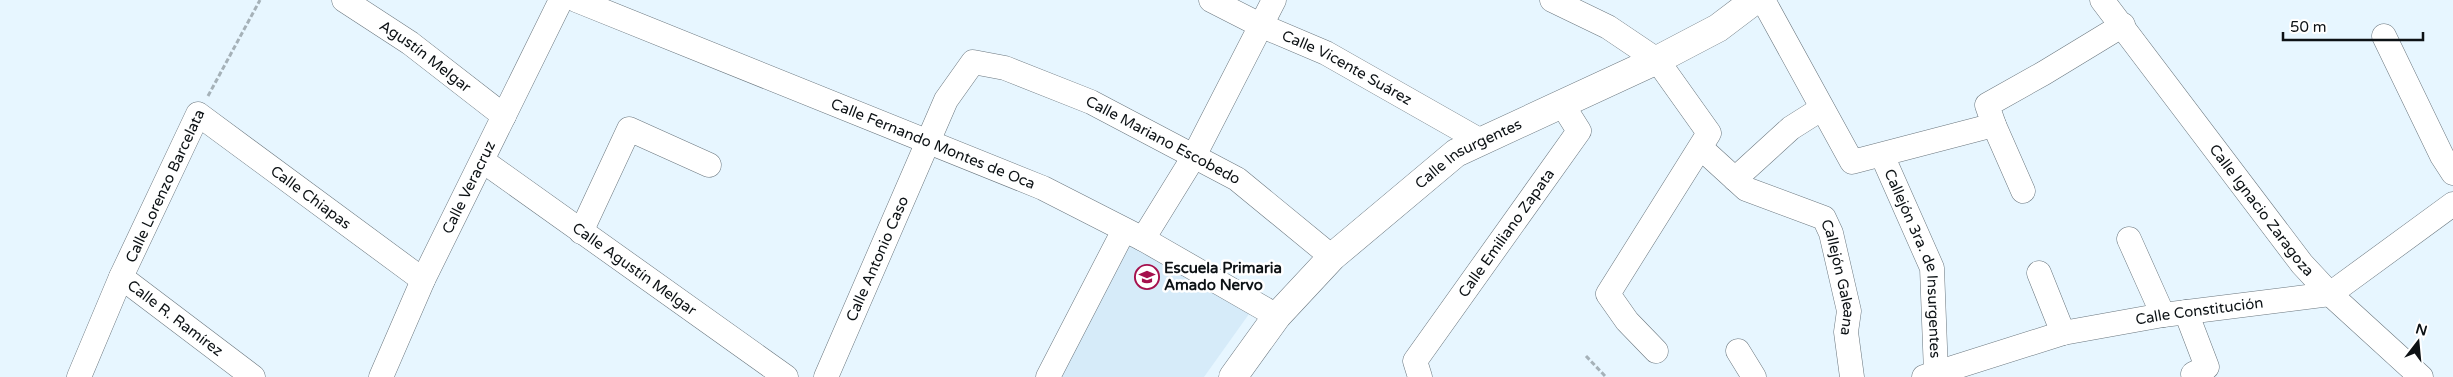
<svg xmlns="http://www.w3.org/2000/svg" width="2453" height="377" viewBox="0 0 2453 377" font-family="'Varela Round',sans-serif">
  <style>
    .built { fill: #d6ebf9 }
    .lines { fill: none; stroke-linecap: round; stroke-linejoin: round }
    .minor-casing { stroke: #6a767e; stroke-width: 25 }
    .major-casing { stroke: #6a767e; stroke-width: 29 }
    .path { stroke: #a5b1b8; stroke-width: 3; stroke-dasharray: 5 2.5; stroke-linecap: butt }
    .minor { stroke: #fff; stroke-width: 24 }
    .major { stroke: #fff; stroke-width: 28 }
    .labels { text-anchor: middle; stroke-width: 5; stroke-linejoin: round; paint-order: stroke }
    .street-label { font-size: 15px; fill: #0d1215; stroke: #fff }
    .poi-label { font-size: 15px; font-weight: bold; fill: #0d1215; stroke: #fff; text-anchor: start }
  </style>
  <rect width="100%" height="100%" fill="#e7f6ff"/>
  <path class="built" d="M1125 241 1249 314 1204 377H1057Z"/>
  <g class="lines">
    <defs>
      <g id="minor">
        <path id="s1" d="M344 0 410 43 504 116"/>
        <path id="s2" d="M576 0 1043 188 1143 239 1277 316"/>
        <path id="s3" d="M1211 0 1260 25 1326 53 1481 141"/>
        <path d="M1552 0 1608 27 1657 60 1709 133 1608 294 1627 321 1656 351"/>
        <path d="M1763 0 1852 162 1994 125 1987 105 2044 73 2123 25"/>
        <path id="s4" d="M2102 0 2302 264 2330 294 2421 377"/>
        <path d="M2384 36 2442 156 2453 173"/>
        <path d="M1994 125 2023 191"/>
        <path id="s5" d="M1701 148 1746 189 1824 218 1831 233 1849 311 1846 332 1852 377"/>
        <path id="s6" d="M1882 155 1932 268 1936 373"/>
        <path id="s7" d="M483 161 786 377"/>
        <path d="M1735 179 1791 128 1821 109"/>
        <path d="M581 232 629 129 709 165"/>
        <path d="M1143 239 1193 158 1274 0"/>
        <path d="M2129 239 2163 315"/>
        <path d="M2039 273 2063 333"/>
        <path id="s8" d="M121 277 253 377"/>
        <path d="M2186 312 2207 367 2193 374 2194 377"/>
        <path d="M1738 351 1754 377"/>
        <path id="s9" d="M79 377 121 277 198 114 423 280"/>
        <path id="s10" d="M381 377 423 280 561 0"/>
        <path id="s11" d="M826 377 946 100 973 62 1005 68 1091 102 1237 179 1332 257"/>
        <path d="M1048 377 1124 230"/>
        <path id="s12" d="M1420 377 1415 361 1579 131 1562 104"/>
        <path id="s13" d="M1924 377 2063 333 2163 315 2330 294 2453 204"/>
      </g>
      <g id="major">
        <path id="s14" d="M1233 377 1277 316 1332 257 1456 153 1657 60 1718 28 1755 0"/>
      </g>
    </defs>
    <use href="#minor" class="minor-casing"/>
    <use href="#major" class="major-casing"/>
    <g class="path">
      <path d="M208 96 260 0"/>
      <path d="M1586 356 1606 377"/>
    </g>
    <use href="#minor" class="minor"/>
    <use href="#major" class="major"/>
  </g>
  <defs>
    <symbol id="school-ring" viewBox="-11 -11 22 22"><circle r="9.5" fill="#fff" stroke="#a5104d" stroke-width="1.5"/><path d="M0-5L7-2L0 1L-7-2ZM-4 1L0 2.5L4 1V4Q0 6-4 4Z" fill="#a5104d"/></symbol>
  </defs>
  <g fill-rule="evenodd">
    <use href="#school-ring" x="1133" y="263" width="28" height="28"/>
  </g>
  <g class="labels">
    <g class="street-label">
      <text dy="5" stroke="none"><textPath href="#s1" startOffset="99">Agustín Melgar</textPath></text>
      <text dy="5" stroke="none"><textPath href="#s3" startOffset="152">Calle Vicente Suárez</textPath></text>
      <text dy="5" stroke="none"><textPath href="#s11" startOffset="555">Calle Mariano Escobedo</textPath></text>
      <text dy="5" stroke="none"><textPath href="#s2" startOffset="385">Calle Fernando Montes de Oca</textPath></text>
      <text dy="5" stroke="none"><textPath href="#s14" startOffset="328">Calle Insurgentes</textPath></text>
      <text transform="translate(165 186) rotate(-65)" y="5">Calle Lorenzo Barcelata</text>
      <text dy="5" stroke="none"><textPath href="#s10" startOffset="209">Calle Veracruz</textPath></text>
      <text dy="5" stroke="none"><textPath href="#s9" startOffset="429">Calle Chiapas</textPath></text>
      <text dy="5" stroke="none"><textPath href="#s4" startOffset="264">Calle Ignacio Zaragoza</textPath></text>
      <text dy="5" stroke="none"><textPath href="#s12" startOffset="174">Calle Emiliano Zapata</textPath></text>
      <text dy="5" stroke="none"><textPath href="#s11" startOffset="129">Calle Antonio Caso</textPath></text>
      <text dy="5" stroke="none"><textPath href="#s6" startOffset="115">Callejón 3ra. de Insurgentes</textPath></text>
      <text dy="5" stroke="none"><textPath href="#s7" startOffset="186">Calle Agustín Melgar</textPath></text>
      <text dy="5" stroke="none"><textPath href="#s5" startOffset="206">Callejón Galeana</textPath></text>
      <text dy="5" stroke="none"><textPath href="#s13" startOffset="284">Calle Constitución</textPath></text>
      <text dy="5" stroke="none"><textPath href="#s8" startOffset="68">Calle R. Ramírez</textPath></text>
    </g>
    <g class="poi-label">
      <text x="1164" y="273">Escuela Primaria<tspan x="1164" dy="17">Amado Nervo</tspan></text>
    </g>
  </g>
  <g transform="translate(2418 342) rotate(16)" stroke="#ffffff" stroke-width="4" paint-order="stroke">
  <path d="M0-4L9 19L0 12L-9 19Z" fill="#0d1215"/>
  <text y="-8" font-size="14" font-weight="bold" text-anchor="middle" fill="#0d1215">N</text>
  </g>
  <path d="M2283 32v8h140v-8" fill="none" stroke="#0d1215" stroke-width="2.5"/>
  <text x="2290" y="32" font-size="15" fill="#0d1215" stroke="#ffffff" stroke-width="4" paint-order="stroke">50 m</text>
</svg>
